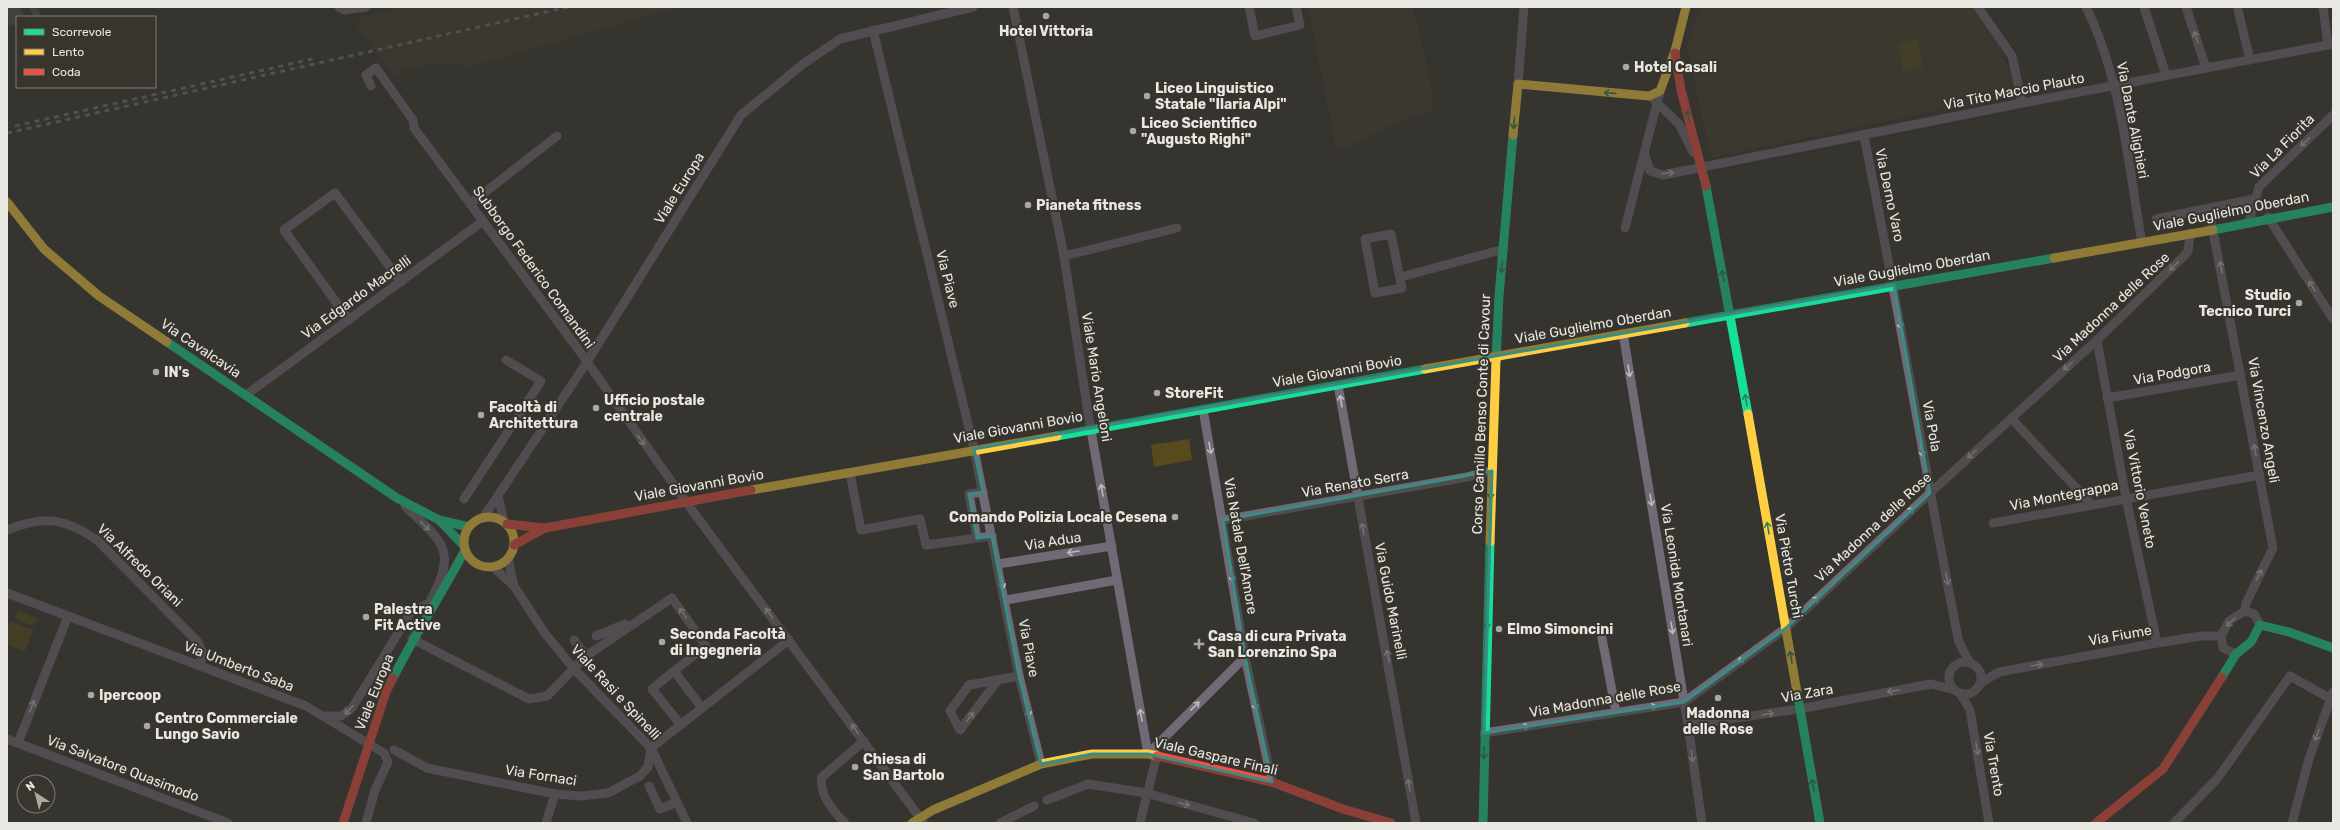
<svg xmlns="http://www.w3.org/2000/svg" width="2340" height="830" viewBox="0 0 2340 830" font-family="Rubik,sans-serif">
  <style>
    .built { fill: #403c2f }
    .green { fill: #574a1d }
    .lines { fill: none; stroke-linecap: round; stroke-linejoin: round }
    .highway-tunnel { stroke: #504f4a; stroke-width: 17; stroke-dasharray: 17 8; stroke-linecap: butt }
    .street { stroke: #716975; stroke-width: 9 }
    .fast { stroke: #16e098; stroke-width: 9 }
    .slow { stroke: #ffcf43; stroke-width: 9 }
    .jam { stroke: #f24e42; stroke-width: 9 }
    .rail { stroke: #757075; stroke-width: 3; stroke-dasharray: 5 5; stroke-linecap: butt }
    .oneway { stroke: #bebbbb }
    .oneway2 { stroke: #28825d }
    .marked { fill: none; stroke: #3a8d85; stroke-width: 3; stroke-linejoin: round }
    .poi-dot { fill: #a9a8a3; stroke: #37352d; stroke-width: 1.5 }
    .labels { text-anchor: middle; stroke-width: 4; stroke-linejoin: round; paint-order: stroke }
    .poi-label { font-size: 14px; font-weight: bold; fill: #e8e7e1; stroke: #37352d; text-anchor: start }
    .street-label { font-size: 14px; fill: #e8e7e1; stroke: #37352d }
  </style>
  <rect width="100%" height="100%" fill="#35342f"/>
  <g class="built">
    <path d="M401 7H680L466 68 463 63 457 66 455 63 443 66 440 62 435 65 433 63 412 68 411 66 395 75 392 74 356 25 362 17Z"/>
    <path d="M1308 7H1413L1431 83 1432 111 1398 122 1337 152Z"/>
    <path d="M1700 7H1973L2000 46 2011 77 2007 91 2001 97 1711 158 1687 47Z"/>
  </g>
  <g class="green">
    <path d="M1917 39 1923 68 1903 72 1898 43Z"/>
    <path d="M1189 439 1192 460 1154 467 1151 445Z"/>
    <path d="M18 611 37 618 34 626 15 619Z"/>
    <path d="M10 621 33 630 25 651 7 645V631Z"/>
  </g>
  <g class="lines">
    <path class="highway-tunnel" d="M7 18 38 7"/>
    <g class="street">
      <path d="M339 7 345 10 366 7"/>
      <path d="M1013 7 1064 256 1089 419 1148 754"/>
      <path d="M1249 7 1255 36 1300 25 1296 7"/>
      <path d="M1978 7 2012 56 2022 103"/>
      <path d="M2086 7C2122 80 2128 164 2142 243"/>
      <path d="M2144 7 2166 75"/>
      <path d="M2186 7 2206 68"/>
      <path d="M2323 7 2328 45"/>
      <path d="M2238 10 2250 60"/>
      <path d="M873 30 974 449 1019 676 1041 764"/>
      <path d="M1518 84 1524 7"/>
      <path d="M371 86 366 75 376 68 413 120 414 128 578 349 686 502 923 822"/>
      <path d="M1653 99 1679 124 1693 152"/>
      <path d="M1864 136C1897 299 1924 464 1956 628L1959 642 1970 663"/>
      <path d="M1645 155 1650 171 1663 175 2022 103 2333 44"/>
      <path d="M470 204 557 136"/>
      <path d="M2209 210 2273 548 2246 603 2245 611"/>
      <path d="M2268 217 2333 319"/>
      <path d="M2156 219 2254 199"/>
      <path d="M2249 221 2259 187 2333 115"/>
      <path d="M1625 228 1660 91"/>
      <path d="M1391 234 1402 288 1375 293 1365 239Z"/>
      <path d="M1064 256 1177 228"/>
      <path d="M1401 277 1504 249"/>
      <path d="M349 320 284 230 335 193 401 282"/>
      <path d="M1623 333 1688 725 1702 823"/>
      <path d="M2097 340 2126 498 2157 643"/>
      <path d="M1338 385 1416 823"/>
      <path d="M246 395 483 221"/>
      <path d="M2107 398 2241 375"/>
      <path d="M1203 409 1245 657 1272 782"/>
      <path d="M2011 418 2091 504"/>
      <path d="M851 478 861 530 920 519 926 545 992 536"/>
      <path d="M498 496 504 521"/>
      <path d="M464 499 541 381 506 360"/>
      <path d="M405 506C440 540 459 549 431 599"/>
      <path d="M483 518 587 362 741 115 803 64 840 39 973 7"/>
      <path d="M1223 520 1467 477 1492 471"/>
      <path d="M1993 523 2260 475"/>
      <path d="M7 530C44 515 64 518 97 540L197 641 202 651 200 666"/>
      <path d="M977 538 969 494 983 492"/>
      <path d="M508 559 514 586"/>
      <path d="M998 564 1112 546"/>
      <path d="M493 567 514 586 544 632 574 669 651 748 687 823"/>
      <path d="M7 593 306 706 384 753 388 762 375 790 366 823"/>
      <path d="M1006 600 1117 580"/>
      <path d="M2245 611 2254 614 2260 625"/>
      <path d="M415 634 412 639 529 699 547 696 586 656 672 598 706 646 674 671"/>
      <path d="M596 636 625 624"/>
      <path d="M2221 636 2229 621 2245 611"/>
      <path d="M2221 636 2223 648 2236 654"/>
      <path d="M1602 638 1616 712"/>
      <path d="M574 640 586 656"/>
      <circle cx="1965" cy="678" r="16"/>
      <path d="M998 680 960 730 950 711 969 685 1019 676"/>
      <path d="M1980 683 1999 672 2157 643 2201 636H2221"/>
      <path d="M1960 693 1970 710 1989 823"/>
      <path d="M326 716H341L352 708 411 612 429 603"/>
      <path d="M681 725 652 689 674 671 702 708"/>
      <path d="M1688 725 1799 709 1931 684 1955 690"/>
      <path d="M1484 733 1684 702 1786 628 1930 493 2097 340 2188 252 2190 233"/>
      <path d="M7 739 228 823"/>
      <path d="M18 743 68 616"/>
      <path d="M394 750 427 768 555 794 581 796 608 793 640 776 648 767 651 748 789 640"/>
      <path d="M1148 754 1245 657"/>
      <path d="M649 786 660 809 677 802"/>
      <path d="M1047 800 1088 784 1146 793 1254 823"/>
      <path d="M546 823 555 794"/>
      <path d="M845 823C834 812 818 794 822 777L864 741"/>
      <path d="M1000 823 1034 806"/>
      <path d="M1140 823 1157 755"/>
      <path d="M2174 823 2217 779 2290 676 2331 699"/>
      <path d="M2292 823 2309 759 2333 692"/>
    </g>
    <g class="fast">
      <path d="M1706 186 1748 414"/>
      <path d="M2213 230 2333 207"/>
      <path d="M1685 323 2054 258"/>
      <path d="M167 342 397 498 439 520 469 527"/>
      <path d="M1496 360 1499 296 1513 135"/>
      <path d="M1057 436 1425 369"/>
      <path d="M439 520 464 546"/>
      <path d="M2222 677 2236 654 2251 642 2260 625 2289 632 2333 648"/>
      <path d="M393 678C415 634 442 594 465 550"/>
      <path d="M1797 692 1820 823"/>
      <path d="M1483 823 1490 542"/>
    </g>
    <g class="slow">
      <path d="M1513 135 1518 84 1649 96 1660 91 1675 51 1686 7"/>
      <path d="M7 202 44 249 99 296 167 342"/>
      <path d="M2054 258 2213 230"/>
      <path d="M1425 369 1685 323"/>
      <path d="M1748 414 1797 692"/>
      <path d="M751 490 1057 436"/>
      <circle cx="489" cy="542" r="25"/>
      <path d="M1490 542 1496 360"/>
      <path d="M912 823 933 810 1041 764 1092 754H1148L1157 756"/>
    </g>
    <g class="jam">
      <path d="M1675 53 1681 90 1706 186"/>
      <path d="M507 524 545 528 751 490"/>
      <path d="M514 545 545 528"/>
      <path d="M1157 756 1272 782 1343 809 1391 823"/>
      <path d="M343 823 386 692 393 678"/>
      <path d="M2096 823 2163 769 2222 677"/>
    </g>
    <g class="rail">
      <path d="M15 126 317 58"/>
      <path d="M7 133 568 7"/>
    </g>
  </g>
  <defs><path id="oneway-shaft" d="M-6 0H5M1.5-3L5.5 0L1.5 3" fill="none" stroke-width="1.6" stroke-linecap="round" stroke-linejoin="round"/></defs>
  <g class="oneway">
    <use href="#oneway-shaft" transform="translate(2196 37) rotate(-109)"/>
    <use href="#oneway-shaft" transform="translate(2305 142) rotate(136)"/>
    <use href="#oneway-shaft" transform="translate(1668 173) rotate(-7)"/>
    <use href="#oneway-shaft" transform="translate(2174 266) rotate(136)"/>
    <use href="#oneway-shaft" transform="translate(2221 267) rotate(-100)"/>
    <use href="#oneway-shaft" transform="translate(2312 286) rotate(-122)"/>
    <use href="#oneway-shaft" transform="translate(1900 323) rotate(80)"/>
    <use href="#oneway-shaft" transform="translate(2068 366) rotate(138)"/>
    <use href="#oneway-shaft" transform="translate(1629 371) rotate(81)"/>
    <use href="#oneway-shaft" transform="translate(1341 401) rotate(-99)"/>
    <use href="#oneway-shaft" transform="translate(641 440) rotate(55)"/>
    <use href="#oneway-shaft" transform="translate(1210 448) rotate(80)"/>
    <use href="#oneway-shaft" transform="translate(2255 450) rotate(-100)"/>
    <use href="#oneway-shaft" transform="translate(1922 451) rotate(80)"/>
    <use href="#oneway-shaft" transform="translate(1972 454) rotate(138)"/>
    <use href="#oneway-shaft" transform="translate(1102 490) rotate(-100)"/>
    <use href="#oneway-shaft" transform="translate(1651 500) rotate(81)"/>
    <use href="#oneway-shaft" transform="translate(1909 512) rotate(-43)"/>
    <use href="#oneway-shaft" transform="translate(425 526) rotate(44)"/>
    <use href="#oneway-shaft" transform="translate(1363 529) rotate(-101)"/>
    <use href="#oneway-shaft" transform="translate(1073 552) rotate(171)"/>
    <use href="#oneway-shaft" transform="translate(2259 575) rotate(-64)"/>
    <use href="#oneway-shaft" transform="translate(1232 576) rotate(81)"/>
    <use href="#oneway-shaft" transform="translate(1947 579) rotate(79)"/>
    <use href="#oneway-shaft" transform="translate(1002 583) rotate(78)"/>
    <use href="#oneway-shaft" transform="translate(1814 601) rotate(-43)"/>
    <use href="#oneway-shaft" transform="translate(683 613) rotate(-125)"/>
    <use href="#oneway-shaft" transform="translate(769 613) rotate(-127)"/>
    <use href="#oneway-shaft" transform="translate(2231 622) rotate(135)"/>
    <use href="#oneway-shaft" transform="translate(1672 628) rotate(81)"/>
    <use href="#oneway-shaft" transform="translate(1388 656) rotate(-101)"/>
    <use href="#oneway-shaft" transform="translate(1743 659) rotate(144)"/>
    <use href="#oneway-shaft" transform="translate(2037 665) rotate(-10)"/>
    <use href="#oneway-shaft" transform="translate(1893 691) rotate(169)"/>
    <use href="#oneway-shaft" transform="translate(1255 704) rotate(78)"/>
    <use href="#oneway-shaft" transform="translate(32 706) rotate(-69)"/>
    <use href="#oneway-shaft" transform="translate(1195 706) rotate(-45)"/>
    <use href="#oneway-shaft" transform="translate(1651 707) rotate(-9)"/>
    <use href="#oneway-shaft" transform="translate(349 710) rotate(134)"/>
    <use href="#oneway-shaft" transform="translate(1028 711) rotate(76)"/>
    <use href="#oneway-shaft" transform="translate(1768 714) rotate(-8)"/>
    <use href="#oneway-shaft" transform="translate(1141 715) rotate(-100)"/>
    <use href="#oneway-shaft" transform="translate(970 717) rotate(-53)"/>
    <use href="#oneway-shaft" transform="translate(1523 727) rotate(-9)"/>
    <use href="#oneway-shaft" transform="translate(855 729) rotate(-126)"/>
    <use href="#oneway-shaft" transform="translate(2317 735) rotate(111)"/>
    <use href="#oneway-shaft" transform="translate(1977 749) rotate(80)"/>
    <use href="#oneway-shaft" transform="translate(1692 756) rotate(82)"/>
    <use href="#oneway-shaft" transform="translate(1409 785) rotate(-100)"/>
    <use href="#oneway-shaft" transform="translate(1184 804) rotate(14)"/>
  </g>
  <g class="oneway2">
    <use href="#oneway-shaft" transform="translate(1610 93) rotate(-175)"/>
    <use href="#oneway-shaft" transform="translate(1688 116) rotate(-105)"/>
    <use href="#oneway-shaft" transform="translate(1514 123) rotate(95)"/>
    <use href="#oneway-shaft" transform="translate(1502 267) rotate(95)"/>
    <use href="#oneway-shaft" transform="translate(1723 276) rotate(-101)"/>
    <use href="#oneway-shaft" transform="translate(1746 400) rotate(-100)"/>
    <use href="#oneway-shaft" transform="translate(1491 493) rotate(92)"/>
    <use href="#oneway-shaft" transform="translate(1768 528) rotate(-100)"/>
    <use href="#oneway-shaft" transform="translate(1487 623) rotate(92)"/>
    <use href="#oneway-shaft" transform="translate(1791 657) rotate(-99)"/>
    <use href="#oneway-shaft" transform="translate(1484 753) rotate(91)"/>
    <use href="#oneway-shaft" transform="translate(1813 785) rotate(-101)"/>
  </g>
  <path d="M0 0H2340V830H0ZM1894 285 1930 493 1786 628 1684 702 1484 733 1492 471 1223 520 1245 657 1272 782 1148 754H1092L1041 764 1019 676 992 536 977 538 969 494 983 492 974 449Z" fill="#35342f" fill-opacity=".55" fill-rule="evenodd"/>
  <path class="marked" d="M1894 285 1930 493 1786 628 1684 702 1484 733 1492 471 1223 520 1245 657 1272 782 1148 754H1092L1041 764 1019 676 992 536 977 538 969 494 983 492 974 449Z"/>
  <g class="poi-dot">
    <circle cx="1046" cy="16" r="4"/>
    <circle cx="1626" cy="67" r="4"/>
    <circle cx="1147" cy="96" r="4"/>
    <circle cx="1133" cy="131" r="4"/>
    <circle cx="1028" cy="205" r="4"/>
    <circle cx="2299" cy="303" r="4"/>
    <circle cx="156" cy="372" r="4"/>
    <circle cx="1157" cy="393" r="4"/>
    <circle cx="596" cy="408" r="4"/>
    <circle cx="481" cy="415" r="4"/>
    <circle cx="1175" cy="517" r="4"/>
    <circle cx="366" cy="617" r="4"/>
    <circle cx="1499" cy="629" r="4"/>
    <circle cx="662" cy="642" r="4"/>
    <path d="M1197 638h4v4h4v4h-4v4h-4v-4h-4v-4h4z"/>
    <circle cx="91" cy="695" r="4"/>
    <circle cx="1718" cy="698" r="4"/>
    <circle cx="147" cy="726" r="4"/>
    <circle cx="855" cy="767" r="4"/>
  </g>
  <g class="labels">
    <g class="poi-label">
      <text x="1046" y="36" text-anchor="middle">Hotel Vittoria</text>
      <text x="1634" y="72">Hotel Casali</text>
      <text x="1155" y="93">Liceo Linguistico<tspan x="1155" dy="16">Statale "Ilaria Alpi"</tspan></text>
      <text x="1141" y="128">Liceo Scientifico<tspan x="1141" dy="16">"Augusto Righi"</tspan></text>
      <text x="1036" y="210">Pianeta fitness</text>
      <text x="2291" y="300" text-anchor="end">Studio<tspan x="2291" dy="16">Tecnico Turci</tspan></text>
      <text x="164" y="377">IN's</text>
      <text x="1165" y="398">StoreFit</text>
      <text x="604" y="405">Ufficio postale<tspan x="604" dy="16">centrale</tspan></text>
      <text x="489" y="412">Facoltà di<tspan x="489" dy="16">Architettura</tspan></text>
      <text x="1167" y="522" text-anchor="end">Comando Polizia Locale Cesena</text>
      <text x="374" y="614">Palestra<tspan x="374" dy="16">Fit Active</tspan></text>
      <text x="1507" y="634">Elmo Simoncini</text>
      <text x="670" y="639">Seconda Facoltà<tspan x="670" dy="16">di Ingegneria</tspan></text>
      <text x="1208" y="641">Casa di cura Privata<tspan x="1208" dy="16">San Lorenzino Spa</tspan></text>
      <text x="99" y="700">Ipercoop</text>
      <text x="1718" y="718" text-anchor="middle">Madonna<tspan x="1718" dy="16">delle Rose</tspan></text>
      <text x="155" y="723">Centro Commerciale<tspan x="155" dy="16">Lungo Savio</tspan></text>
      <text x="863" y="764">Chiesa di<tspan x="863" dy="16">San Bartolo</tspan></text>
    </g>
    <g class="street-label">
      <text transform="translate(2014 91) rotate(-11)" y="5">Via Tito Maccio Plauto</text>
      <text transform="translate(2133 120) rotate(79)" y="5">Via Dante Alighieri</text>
      <text transform="translate(2282 146) rotate(-45)" y="5">Via La Fiorita</text>
      <text transform="translate(679 188) rotate(-58)" y="5">Viale Europa</text>
      <text transform="translate(1890 195) rotate(78)" y="5">Via Derno Varo</text>
      <text transform="translate(2231 211) rotate(-11)" y="5">Viale Guglielmo Oberdan</text>
      <text transform="translate(534 267) rotate(54)" y="5">Subborgo Federico Comandini</text>
      <text transform="translate(1912 268) rotate(-10)" y="5">Viale Guglielmo Oberdan</text>
      <text transform="translate(948 279) rotate(76)" y="5">Via Piave</text>
      <text transform="translate(356 297) rotate(-36)" y="5">Via Edgardo Macrelli</text>
      <text transform="translate(2111 307) rotate(-43)" y="5">Via Madonna delle Rose</text>
      <text transform="translate(1593 325) rotate(-10)" y="5">Viale Guglielmo Oberdan</text>
      <text transform="translate(201 348) rotate(34)" y="5">Via Cavalcavia</text>
      <text transform="translate(1337 371) rotate(-10)" y="5">Viale Giovanni Bovio</text>
      <text transform="translate(2172 373) rotate(-10)" y="5">Via Podgora</text>
      <text transform="translate(1097 377) rotate(81)" y="5">Viale Mario Angeloni</text>
      <text transform="translate(1481 414) rotate(-88)" y="5">Corso Camillo Benso Conte di Cavour</text>
      <text transform="translate(2264 420) rotate(80)" y="5">Via Vincenzo Angeli</text>
      <text transform="translate(1932 426) rotate(80)" y="5">Via Pola</text>
      <text transform="translate(1018 427) rotate(-10)" y="5">Viale Giovanni Bovio</text>
      <text transform="translate(1355 483) rotate(-10)" y="5">Via Renato Serra</text>
      <text transform="translate(699 485) rotate(-10)" y="5">Viale Giovanni Bovio</text>
      <text transform="translate(2140 489) rotate(79)" y="5">Via Vittorio Veneto</text>
      <text transform="translate(2064 495) rotate(-11)" y="5">Via Montegrappa</text>
      <text transform="translate(1873 527) rotate(-43)" y="5">Via Madonna delle Rose</text>
      <text transform="translate(1053 541) rotate(-9)" y="5">Via Adua</text>
      <text transform="translate(1241 546) rotate(80)" y="5">Via Natale Dell'Amore</text>
      <text transform="translate(140 565) rotate(44)" y="5">Via Alfredo Oriani</text>
      <text transform="translate(1789 566) rotate(80)" y="5">Via Pietro Turchi</text>
      <text transform="translate(1677 575) rotate(81)" y="5">Via Leonida Montanari</text>
      <text transform="translate(1391 601) rotate(79)" y="5">Via Guido Marinelli</text>
      <text transform="translate(2120 635) rotate(-10)" y="5">Via Fiume</text>
      <text transform="translate(1029 648) rotate(79)" y="5">Via Piave</text>
      <text transform="translate(239 666) rotate(21)" y="5">Via Umberto Saba</text>
      <text transform="translate(374 692) rotate(-68)" y="5">Viale Europa</text>
      <text transform="translate(616 692) rotate(47)" y="5">Viale Rasi e Spinelli</text>
      <text transform="translate(1807 693) rotate(-10)" y="5">Via Zara</text>
      <text transform="translate(1605 699) rotate(-10)" y="5">Via Madonna delle Rose</text>
      <text transform="translate(1216 756) rotate(13)" y="5">Viale Gaspare Finali</text>
      <text transform="translate(1994 764) rotate(80)" y="5">Via Trento</text>
      <text transform="translate(123 768) rotate(21)" y="5">Via Salvatore Quasimodo</text>
      <text transform="translate(541 775) rotate(9)" y="5">Via Fornaci</text>
    </g>
  </g>
  <rect width="2340" height="830" fill="none" stroke="#e8e7e1" stroke-width="16"/>
  <rect x="16" y="16" width="140" height="72" fill="#37352d" stroke="#7e7c75"/>
  <rect x="24" y="29" width="20" height="6" fill="#16e098" stroke="#7e7c75"/>
  <text x="52" y="36" font-size="12" fill="#e8e7e1">Scorrevole</text>
  <rect x="24" y="49" width="20" height="6" fill="#ffcf43" stroke="#7e7c75"/>
  <text x="52" y="56" font-size="12" fill="#e8e7e1">Lento</text>
  <rect x="24" y="69" width="20" height="6" fill="#f24e42" stroke="#7e7c75"/>
  <text x="52" y="76" font-size="12" fill="#e8e7e1">Coda</text>
  <g transform="translate(36 794) rotate(324)"><circle r="19" fill="#37352d" stroke="#7e7c75"/>
  <path d="M0-3L7 15L0 10L-7 15Z" fill="#a9a8a3"/>
  <text y="-6" font-size="11" font-weight="bold" text-anchor="middle" fill="#e8e7e1">N</text>
  </g>
</svg>
